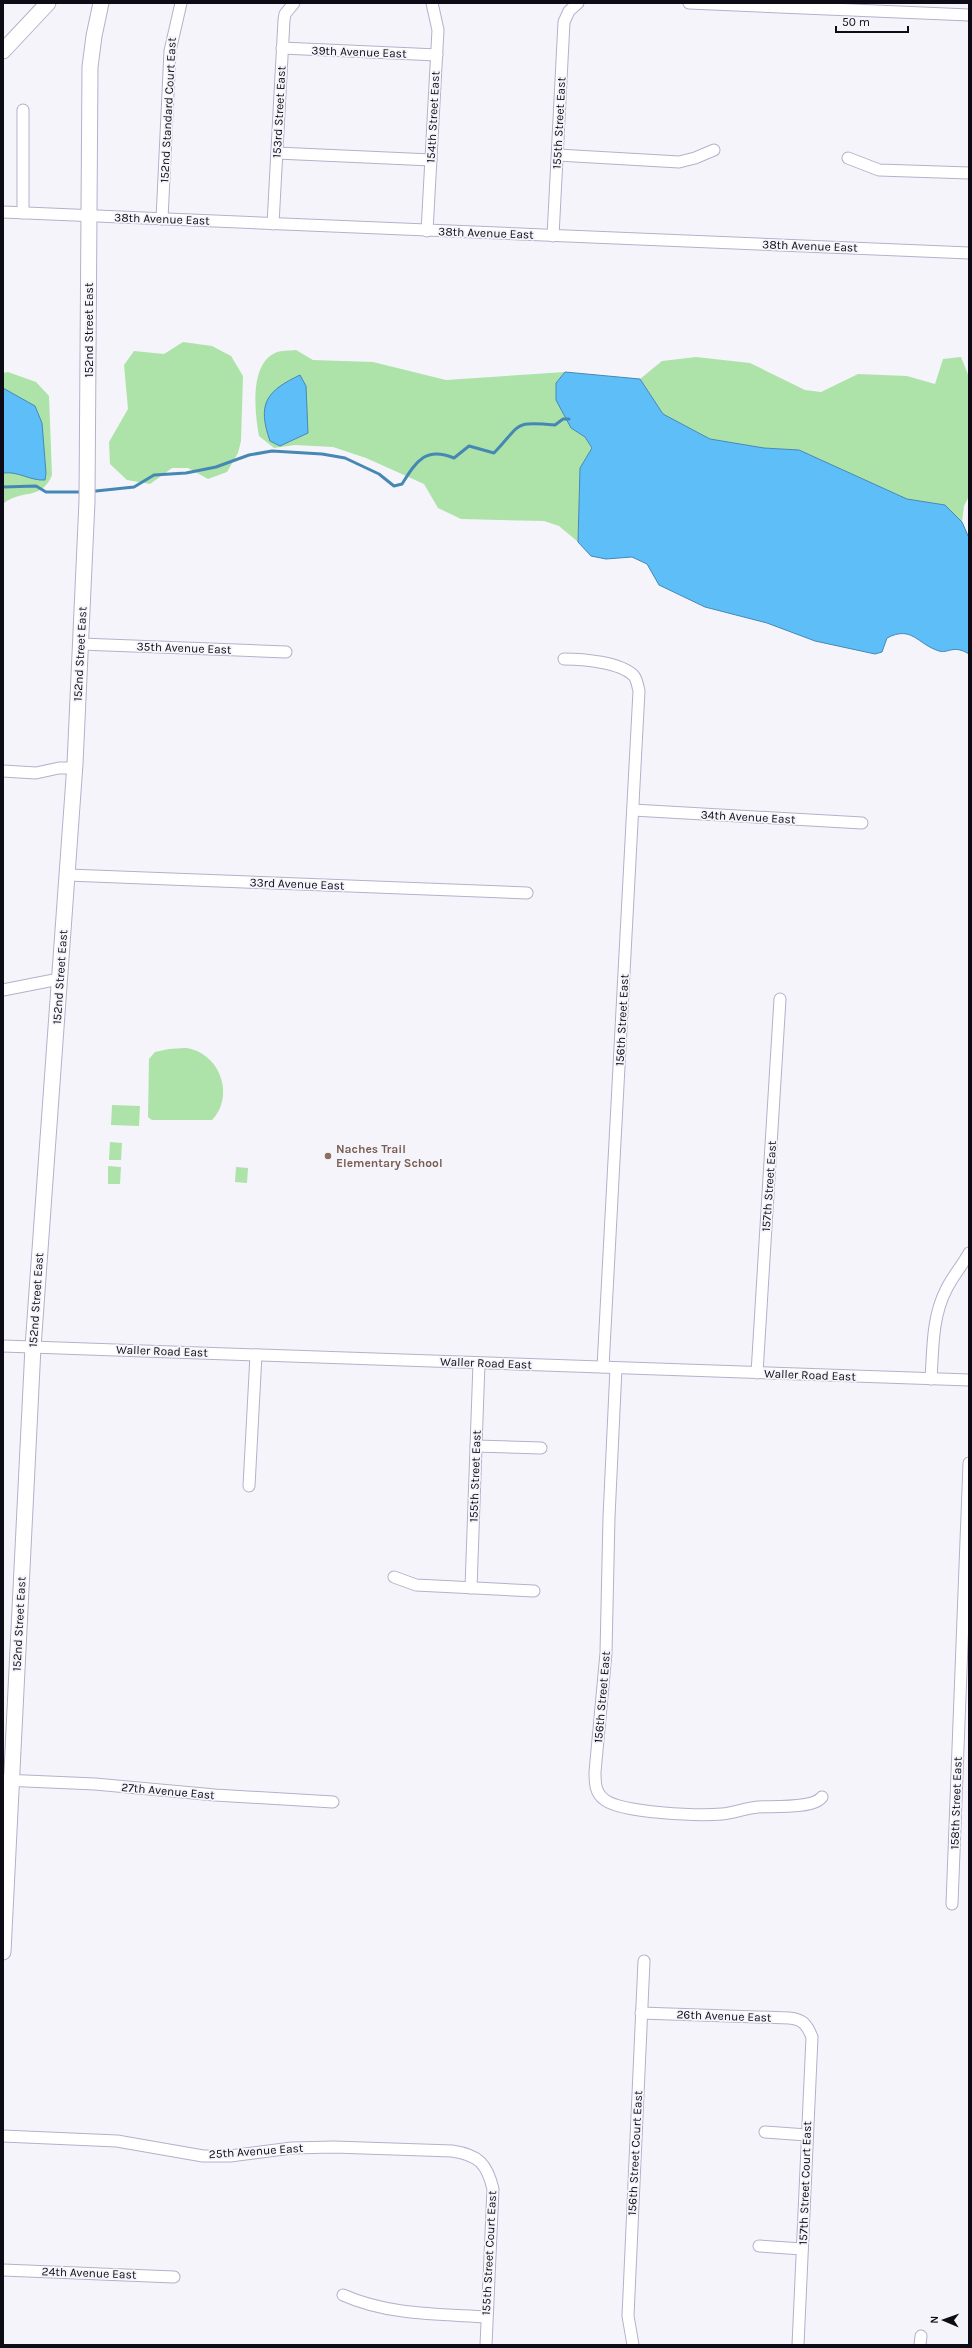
<svg xmlns="http://www.w3.org/2000/svg" width="972" height="2348" viewBox="0 0 972 2348" font-family="Karla,sans-serif">
  <style>
    .green { fill: #ade3a9 }
    .water { fill: #5ebef8; stroke: #4688b4 }
    .lines { fill: none; stroke-linecap: round; stroke-linejoin: round }
    .stream { stroke: #4688b4; stroke-width: 3 }
    .minor-casing { stroke: #b5b0cc; stroke-width: 13 }
    .major-casing { stroke: #b5b0cc; stroke-width: 17 }
    .minor { stroke: #fff; stroke-width: 11 }
    .major { stroke: #fff; stroke-width: 15 }
    .education-dot { fill: #8d6e63; stroke: #f5f4fa; stroke-width: 1.5 }
    .labels { text-anchor: middle; stroke-width: 3.5; stroke-linejoin: round; paint-order: stroke }
    .street-label { font-size: 12px; fill: #0d0b15; stroke: #f5f4fa }
    .education-label { font-size: 12px; font-weight: bold; fill: #785e54; stroke: #f5f4fa; text-anchor: start }
  </style>
  <rect width="100%" height="100%" fill="#f5f4fa"/>
  <g class="green">
    <path d="M183 342 212 346 231 356 243 376 241 441 238 453 227 472 208 479 188 468H172L150 484 127 480 110 464 109 442 128 409 124 365 134 351 164 354Z"/>
    <path d="M296 350 313 360 373 362 446 380 565 372 556 383 571 428 585 437 592 448 580 468 578 542 559 526 544 521 461 519 438 508 424 484 366 458 333 447 295 445 274 448 259 436C255 414 249 365 275 353 280 350 290 351 296 350Z"/>
    <path d="M696 357 750 363 805 390 821 392 858 374 907 376 935 384 943 359 961 357 969 377V496L964 506 962 522 945 505 907 499 799 450 764 448 710 439 663 414 640 379 662 361Z"/>
    <path d="M8 372 36 382 49 396 52 475C42 501 20 489 3 504V373Z"/>
    <path d="M169 1049C176 1049 185 1047 191 1049 222 1057 234 1098 212 1120H152L148 1117 149 1059 155 1052Z"/>
    <path d="M112 1105 140 1106 139 1126 111 1125Z"/>
    <path d="M110 1142 122 1143 121 1160H109Z"/>
    <path d="M108 1166 121 1167 120 1184H108Z"/>
    <path d="M236 1167 248 1168 247 1183 235 1182Z"/>
  </g>
  <g class="water">
    <path d="M565 372 640 379 663 414 710 439 764 448 799 450 907 499 945 505 962 522 969 538V654C953 644 948 654 939 651 917 644 912 625 887 638L882 652 875 654 815 641 767 623 705 607 659 585 647 564 632 557 606 559 591 556 578 542 580 468 592 448 585 437 571 428 556 400V383Z"/>
    <path d="M300 375 306 386 308 433 280 446 270 441C257 404 266 391 300 375Z"/>
    <path d="M3 388 35 406 42 423 46 473 45 480C30 481 19 471 3 473Z"/>
  </g>
  <g class="lines">
    <g class="stream">
      <path d="M3 487 36 486 46 492H79"/>
      <path d="M96 491 134 487 154 475 186 473 216 467 249 455 272 451 322 454 345 458 379 474 394 486 402 484C416 462 425 446 454 458L469 446 494 453C522 424 512 421 555 425L563 419H569"/>
    </g>
    <defs>
      <g id="minor">
        <path d="M689 3 969 15"/>
        <path d="M282 48 437 55"/>
        <path d="M277 153 431 160"/>
        <path d="M558 155 679 162 695 158 714 150"/>
        <path d="M848 158 879 170 969 173"/>
        <path d="M3 212 969 253"/>
        <path d="M23 213V110"/>
        <path d="M162 219 170 51 181 3"/>
        <path d="M273 224 284 20 285 14 294 3"/>
        <path d="M427 231 438 30 432 3"/>
        <path d="M553 236 564 22 569 11 578 3"/>
        <path d="M81 644 286 652"/>
        <path d="M564 659C582 659 621 662 634 676 637 680 638 687 639 691L603 1367"/>
        <path d="M3 771 36 773 59 768H75"/>
        <path d="M633 810 862 823"/>
        <path d="M68 875 527 893"/>
        <path d="M3 990 59 979"/>
        <path d="M3 1346 969 1380"/>
        <path d="M616 1368 609 1517 606 1653 595 1772C595 1783 595 1793 605 1800 623 1813 698 1816 722 1814 734 1813 746 1808 758 1807 773 1806 813 1809 822 1797"/>
        <path d="M757 1373 780 999"/>
        <path d="M931 1379C933 1349 932 1317 946 1290 952 1277 962 1266 969 1253"/>
        <path d="M476 1446 541 1448"/>
        <path d="M249 1486 256 1355"/>
        <path d="M394 1577 416 1585 534 1591"/>
        <path d="M471 1588 479 1363"/>
        <path d="M3 1780 95 1784 215 1795 333 1802"/>
        <path d="M952 1904 969 1463"/>
        <path d="M641 2013 789 2018C803 2019 807 2025 812 2037L798 2345"/>
        <path d="M765 2132 807 2135"/>
        <path d="M3 2136 117 2141 203 2156H230L292 2148 334 2147 452 2151C479 2155 487 2164 493 2189L486 2345"/>
        <path d="M759 2246 802 2249"/>
        <path d="M3 2270 174 2277"/>
        <path d="M343 2295C388 2315 438 2314 486 2317"/>
        <path d="M633 2345 628 2316 629 2294 644 1961"/>
        <path d="M920 2345 921 2336"/>
      </g>
      <g id="major">
        <path d="M3 51 48 3"/>
        <path d="M3 1952 33 1347 75 764 87 501 90 67 94 36 101 3"/>
      </g>
    </defs>
    <use href="#minor" class="minor-casing"/>
    <use href="#major" class="major-casing"/>
    <use href="#minor" class="minor"/>
    <use href="#major" class="major"/>
  </g>
  <circle class="education-dot" cx="328" cy="1156" r="4"/>
  <g class="labels">
    <g class="street-label">
      <text transform="translate(359 52) rotate(2)" y="4">39th Avenue East</text>
      <text transform="translate(168 110) rotate(-87)" y="4">152nd Standard Court East</text>
      <text transform="translate(279 112) rotate(-87)" y="4">153rd Street East</text>
      <text transform="translate(433 117) rotate(-87)" y="4">154th Street East</text>
      <text transform="translate(559 123) rotate(-87)" y="4">155th Street East</text>
      <text transform="translate(162 219) rotate(2)" y="4">38th Avenue East</text>
      <text transform="translate(486 233) rotate(2)" y="4">38th Avenue East</text>
      <text transform="translate(810 246) rotate(2)" y="4">38th Avenue East</text>
      <text transform="translate(89 330) rotate(-90)" y="4">152nd Street East</text>
      <text transform="translate(184 648) rotate(2)" y="4">35th Avenue East</text>
      <text transform="translate(80 654) rotate(-87)" y="4">152nd Street East</text>
      <text transform="translate(748 817) rotate(3)" y="4">34th Avenue East</text>
      <text transform="translate(297 884) rotate(2)" y="4">33rd Avenue East</text>
      <text transform="translate(60 977) rotate(-86)" y="4">152nd Street East</text>
      <text transform="translate(622 1020) rotate(-87)" y="4">156th Street East</text>
      <text transform="translate(769 1186) rotate(-86)" y="4">157th Street East</text>
      <text transform="translate(36 1300) rotate(-86)" y="4">152nd Street East</text>
      <text transform="translate(162 1351) rotate(2)" y="4">Waller Road East</text>
      <text transform="translate(486 1363) rotate(2)" y="4">Waller Road East</text>
      <text transform="translate(810 1375) rotate(2)" y="4">Waller Road East</text>
      <text transform="translate(475 1476) rotate(-88)" y="4">155th Street East</text>
      <text transform="translate(19 1624) rotate(-87)" y="4">152nd Street East</text>
      <text transform="translate(602 1697) rotate(-85)" y="4">156th Street East</text>
      <text transform="translate(168 1791) rotate(5)" y="4">27th Avenue East</text>
      <text transform="translate(956 1803) rotate(-88)" y="4">158th Street East</text>
      <text transform="translate(724 2016) rotate(2)" y="4">26th Avenue East</text>
      <text transform="translate(256 2151) rotate(-4)" y="4">25th Avenue East</text>
      <text transform="translate(635 2153) rotate(-87)" y="4">156th Street Court East</text>
      <text transform="translate(805 2183) rotate(-88)" y="4">157th Street Court East</text>
      <text transform="translate(489 2253) rotate(-87)" y="4">155th Street Court East</text>
      <text transform="translate(89 2273) rotate(2)" y="4">24th Avenue East</text>
    </g>
    <g class="education-label">
      <text x="336" y="1153">Naches Trail<tspan x="336" dy="14">Elementary School</tspan></text>
    </g>
  </g>
  <rect width="972" height="2348" fill="none" stroke="#0d0b15" stroke-width="8"/>
  <g transform="translate(944 2320) rotate(272)" stroke="#f5f4fa" stroke-width="3" paint-order="stroke">
  <path d="M0-3L7 15L0 10L-7 15Z" fill="#0d0b15"/>
  <text y="-6" font-size="11" font-weight="bold" text-anchor="middle" fill="#0d0b15">N</text>
  </g>
  <path d="M836 26v6h72v-6" fill="none" stroke="#0d0b15" stroke-width="2"/>
  <text x="842" y="26" font-size="12" fill="#0d0b15" stroke="#f5f4fa" stroke-width="3" paint-order="stroke">50 m</text>
</svg>
